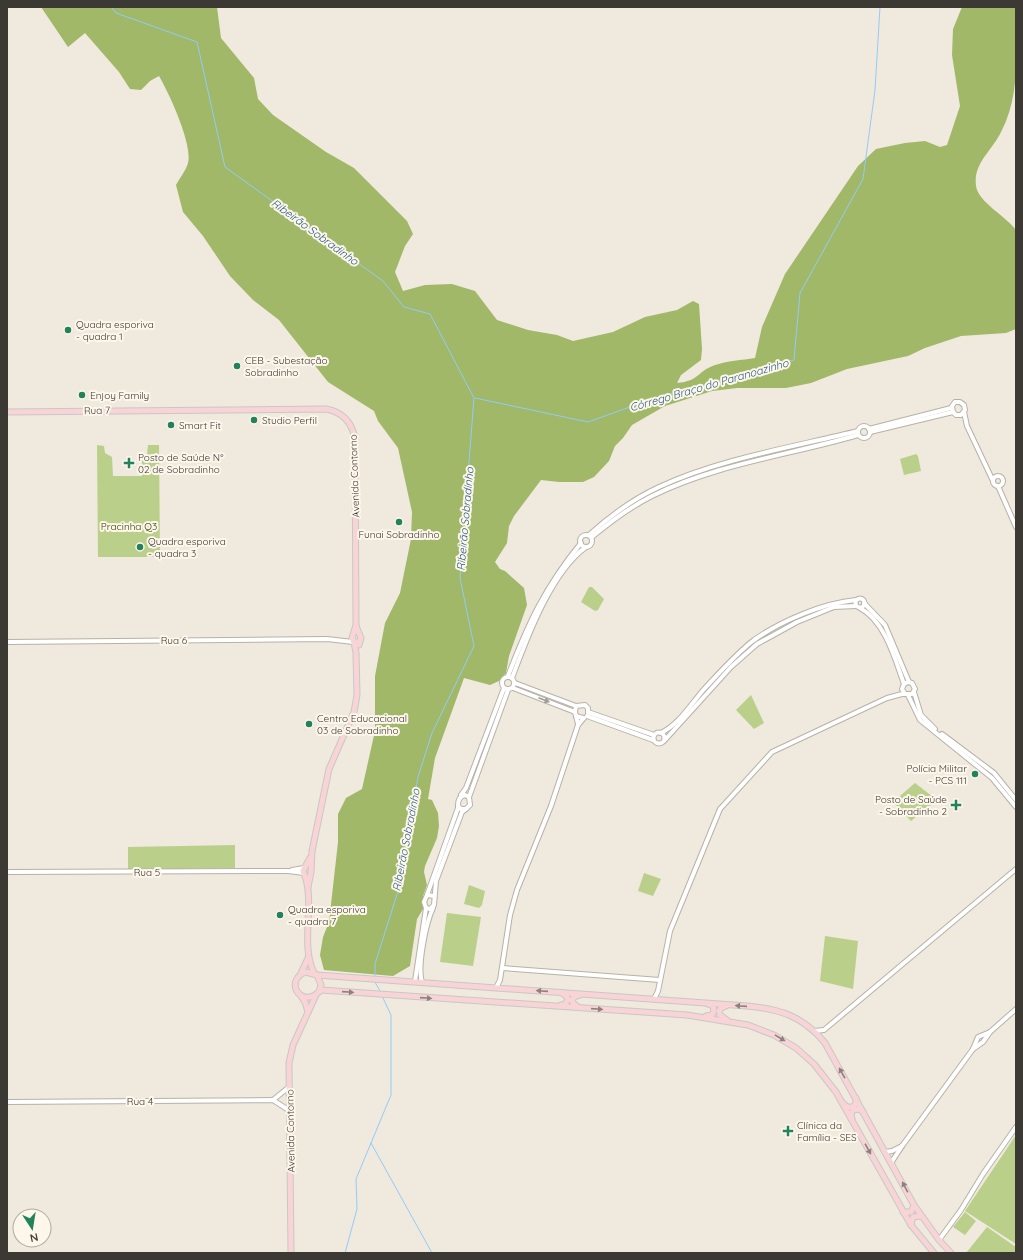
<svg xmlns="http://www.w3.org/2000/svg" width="1023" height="1260" viewBox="0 0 1023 1260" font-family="Quicksand,sans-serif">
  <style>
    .green { fill: #bad08a }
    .forest { fill: #a0b867 }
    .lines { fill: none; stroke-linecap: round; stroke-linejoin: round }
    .stream { stroke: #92ccf9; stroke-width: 1 }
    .minor-casing { stroke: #b8b1a7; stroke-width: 6 }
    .major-casing { stroke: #c8c8c6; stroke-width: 7 }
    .minor { stroke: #fff; stroke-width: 4 }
    .major { stroke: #f8d4d7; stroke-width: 5 }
    .oneway { fill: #9e9c9a }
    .oneway2 { fill: #917f7e }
    .poi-dot { fill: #21825b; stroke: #fdf6eb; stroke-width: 1.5 }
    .labels { text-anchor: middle; stroke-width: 4; stroke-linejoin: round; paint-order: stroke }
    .poi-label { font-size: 10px; fill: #3c3935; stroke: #fdf6eb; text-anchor: start }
    .street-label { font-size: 10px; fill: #3c3935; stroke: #fdf6eb }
    .park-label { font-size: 10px; fill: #313f00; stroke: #fdf6eb }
    .water-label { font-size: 11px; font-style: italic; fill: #275c82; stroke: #fdf6eb }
  </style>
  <rect width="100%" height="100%" fill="#f0e9de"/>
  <g class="green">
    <path d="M97 445 104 446 105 453 112 457 113 476H142V455L147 454 148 445H159L160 557H98Z"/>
    <path d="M916 454 918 456 921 471 904 475 900 459Z"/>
    <path d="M589 587H592L604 599 598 610 595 611 581 602Z"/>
    <path d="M751 695 764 723 754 729 736 710Z"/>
    <path d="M915 783 937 800 911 821 893 802Z"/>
    <path d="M235 845V868L128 870V847Z"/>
    <path d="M644 873 661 879 653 896 638 891Z"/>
    <path d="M469 885 485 891 482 905 479 908 464 904Z"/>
    <path d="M447 913 481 917 473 966 440 962Z"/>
    <path d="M825 936 858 941 853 989 820 981Z"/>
    <path d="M1016 1135V1244L965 1211Z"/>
    <path d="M965 1212 976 1221 965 1235 953 1227Z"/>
    <path d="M987 1227 1016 1247V1253H966Z"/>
  </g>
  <path class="forest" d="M41 7H217L221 38 254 78 258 99 273 115 326 152 354 168 407 221 413 234 405 246 395 272 403 291 425 285 452 284 475 291 497 320 528 330 557 335 573 341 613 332 645 317 677 310 693 301 699 304 702 349 701 360 681 375 677 383C700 381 697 371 715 365 727 361 742 360 755 358L762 327 785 274 858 166 876 149 905 143 925 141 940 147 947 145 960 106 952 55 953 29 962 7H1016C1016 49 1021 94 1001 132 992 151 973 163 976 186 978 202 1007 217 1016 230V329L1006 333 961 336 925 348 908 356 847 369 811 383 786 388H737L712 391 665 406 632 425 623 438 615 446 609 461 594 477 583 482H559L541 480 514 516 509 526 507 543 495 562 500 569 505 571 524 588 527 605 509 656 506 673 499 681 490 685 464 678 435 758 428 799 432 800 438 813 439 826 437 838 425 866 424 872 427 885 423 896V909L417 919 410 966 393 976 324 970 320 955 323 937 329 922 338 842V814L346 798 362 789 375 731V676L385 623 400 593 411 539 412 512 398 448 378 421 374 411 328 382 279 320 253 300 230 276 203 236 183 212 176 185C180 178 186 170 188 163 193 145 169 93 159 76L150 81 141 90 130 89 119 72 85 33 68 47Z"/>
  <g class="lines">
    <g class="stream">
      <path d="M111 7 116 13 197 42 225 167 383 281 404 307 430 314 474 398 460 578 474 646 432 733 418 777 399 888 375 964V977"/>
      <path d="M475 398 588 422 652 399 794 360 800 293 863 179 875 90 880 7"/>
      <path d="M375 982 380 991"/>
      <path d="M371 1143 432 1253"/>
      <path d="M345 1253 357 1209 356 1179 391 1095V1015L382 996"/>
    </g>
    <defs>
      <g id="minor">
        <path d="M964 412 967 426 993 481"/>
        <circle cx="864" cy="432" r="6"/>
        <path d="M869 429 951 408"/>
        <path d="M870 432 953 412 956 415H961L965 410 964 405 960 402H955L952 406 953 412"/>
        <circle cx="998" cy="481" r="5"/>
        <path d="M998 486 1016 527"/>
        <path d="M589 535C610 516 633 499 659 487 719 459 793 447 858 431"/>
        <circle cx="586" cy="541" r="6"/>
        <path d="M592 537C610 522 630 507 652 496 716 464 790 455 858 435"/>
        <circle cx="860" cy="603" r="4.5"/>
        <path d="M864 603 885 625 909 682"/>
        <path d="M860 608C885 621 895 659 904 684"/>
        <path d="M7 642 327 639 353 642"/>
        <path d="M508 676C528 624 545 587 581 543"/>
        <circle cx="508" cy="683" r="6"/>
        <path d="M512 678C527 638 551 572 586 547"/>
        <path d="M515 683 576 706"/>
        <path d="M513 688 575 712"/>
        <path d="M914 692 921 715 935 729"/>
        <path d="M908 695 920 720 992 778 1016 807"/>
        <path d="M588 712 654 735"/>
        <path d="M576 716 583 718"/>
        <path d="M587 716 653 740"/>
        <path d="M578 724 575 712 576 706 585 705 588 708V713"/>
        <circle cx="659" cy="738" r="5.5"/>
        <path d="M661 733C680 724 692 702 706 687 721 671 737 653 754 640 781 621 823 603 856 600"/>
        <path d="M942 734 994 773 1016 800"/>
        <path d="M664 741 731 667 757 644 797 622 834 607 856 606"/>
        <path d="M461 795 466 788 504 688"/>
        <path d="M469 797 508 690"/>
        <path d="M292 870 304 868"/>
        <path d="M7 872 288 871 304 873"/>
        <path d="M427 895 458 808C458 802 458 797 465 795L469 797 470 805 466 809H461L458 806"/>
        <path d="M434 896 427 895 424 902 426 908 430 909 434 905 436 881 462 812 466 809"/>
        <path d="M502 968 660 980"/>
        <path d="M415 981 426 908"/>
        <path d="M422 982C417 966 426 923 433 908"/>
        <path d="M496 988 500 980 510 915 517 890 551 806 578 725 584 718"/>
        <path d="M654 999 658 991 670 931 720 809 772 752 887 698 902 694H912L915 689 912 683 908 682 904 684 902 689 905 694"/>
        <path d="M814 1031 824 1030 1016 869"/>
        <path d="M973 1049 978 1037 990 1032"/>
        <path d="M273 1100 289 1087"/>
        <path d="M7 1102 273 1100 290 1111"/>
        <path d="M885 1152 892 1151 902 1146"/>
        <path d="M891 1163 902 1146 973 1049 983 1042 990 1032 1016 1009"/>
        <path d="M939 1240 961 1210 983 1174 1016 1127"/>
      </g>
      <g id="major">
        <path d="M7 412 326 409C343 412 352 422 355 439L356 625 352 638 354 642H359"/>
        <path d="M356 626 361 638 359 645"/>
        <path d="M310 858 303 871C317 902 299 942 314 973"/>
        <path d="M308 887 311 872 312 851 329 769 354 712 357 695 356 653 354 642"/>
        <path d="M301 973 308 958"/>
        <path d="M317 975 747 1006C780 1009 803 1016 825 1043L914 1205 939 1240 951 1253"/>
        <path d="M319 992 321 985 317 975 306 972C286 979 297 1003 313 996 316 995 318 992 321 990L687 1015 748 1025 774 1035 796 1048 814 1064 836 1092 911 1225 934 1253"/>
        <path d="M301 996 305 1002 308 1012"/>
        <path d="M561 1005H564L568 1000 567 997 562 993"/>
        <path d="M726 1006 721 1008 719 1011 720 1015 727 1020"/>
        <path d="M578 1007 573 1003 572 1000 574 997 580 995"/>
        <path d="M706 1016 712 1015 714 1011 713 1006 708 1004"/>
        <path d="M844 1104 847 1107H853L856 1103V1098"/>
        <path d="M852 1119 851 1114 853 1110 859 1109 863 1112"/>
        <path d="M903 1212H911L914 1205"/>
        <path d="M911 1225 913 1217 921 1216"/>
        <path d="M291 1253 289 1063 293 1045 316 995"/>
      </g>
    </defs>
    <use href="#minor" class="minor-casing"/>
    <use href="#major" class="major-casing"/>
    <use href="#minor" class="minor"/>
    <use href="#major" class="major"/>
  </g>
  <defs><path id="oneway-solid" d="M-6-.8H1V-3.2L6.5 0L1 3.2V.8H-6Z"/></defs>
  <use class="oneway" href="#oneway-solid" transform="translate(544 700) rotate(21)"/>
  <g class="oneway2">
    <use href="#oneway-solid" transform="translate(542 991) rotate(-176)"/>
    <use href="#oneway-solid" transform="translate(348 992) rotate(4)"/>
    <use href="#oneway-solid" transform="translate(426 998) rotate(4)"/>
    <use href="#oneway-solid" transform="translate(741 1006) rotate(-176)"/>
    <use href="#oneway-solid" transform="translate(597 1009) rotate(4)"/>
    <use href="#oneway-solid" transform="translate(780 1038) rotate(31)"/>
    <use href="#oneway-solid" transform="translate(842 1073) rotate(-119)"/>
    <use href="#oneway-solid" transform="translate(868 1149) rotate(61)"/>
    <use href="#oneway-solid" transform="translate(905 1187) rotate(-118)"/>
  </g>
  <g class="poi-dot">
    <circle cx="68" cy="330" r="4"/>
    <circle cx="237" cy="366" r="4"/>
    <circle cx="82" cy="395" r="4"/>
    <circle cx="254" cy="420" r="4"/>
    <circle cx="171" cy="425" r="4"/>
    <path d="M127 457h4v4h4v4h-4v4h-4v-4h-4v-4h4z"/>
    <circle cx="399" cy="522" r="4"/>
    <circle cx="140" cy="547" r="4"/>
    <circle cx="309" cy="724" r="4"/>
    <circle cx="975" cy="774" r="4"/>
    <path d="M954 799h4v4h4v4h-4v4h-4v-4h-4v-4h4z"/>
    <circle cx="280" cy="915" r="4"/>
    <path d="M786 1125h4v4h4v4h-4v4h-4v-4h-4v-4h4z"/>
  </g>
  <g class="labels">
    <g class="poi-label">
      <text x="76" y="328">Quadra esporiva<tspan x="76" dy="12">- quadra 1</tspan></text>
      <text x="245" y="364">CEB - Subestação<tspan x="245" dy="12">Sobradinho</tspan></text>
      <text x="90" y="399">Enjoy Family</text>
      <text x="262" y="424">Studio Perfil</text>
      <text x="179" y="429">Smart Fit</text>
      <text x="138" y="461">Posto de Saúde N°<tspan x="138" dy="12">02 de Sobradinho</tspan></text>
      <text x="399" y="538" text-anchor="middle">Funai Sobradinho</text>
      <text x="148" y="545">Quadra esporiva<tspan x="148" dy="12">- quadra 3</tspan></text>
      <text x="317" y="722">Centro Educacional<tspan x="317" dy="12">03 de Sobradinho</tspan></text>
      <text x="967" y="772" text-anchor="end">Polícia Militar<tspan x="967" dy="12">- PCS 111</tspan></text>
      <text x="947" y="803" text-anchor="end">Posto de Saúde<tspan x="947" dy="12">- Sobradinho 2</tspan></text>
      <text x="288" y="913">Quadra esporiva<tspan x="288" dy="12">- quadra 7</tspan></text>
      <text x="797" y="1129">Clínica da<tspan x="797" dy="12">Família - SES</tspan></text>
    </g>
    <g class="street-label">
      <text transform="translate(97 410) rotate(-1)" y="4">Rua 7</text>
      <text transform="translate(354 476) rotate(-92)" y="4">Avenida Contorno</text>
      <text x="174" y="644">Rua 6</text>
      <text x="147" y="876">Rua 5</text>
      <text x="140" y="1105">Rua 4</text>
      <text transform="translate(290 1131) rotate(-91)" y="4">Avenida Contorno</text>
    </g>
    <g class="park-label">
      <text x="129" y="530">Pracinha Q3</text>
    </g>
    <g class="water-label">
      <text transform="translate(315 232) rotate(36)" y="4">Ribeirão Sobradinho</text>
      <text transform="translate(709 385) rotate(-16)" y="4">Córrego Braço do Paranoazinho</text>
      <text transform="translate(465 519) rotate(-85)" y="4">Ribeirão Sobradinho</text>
      <text transform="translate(406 840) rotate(-79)" y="4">Ribeirão Sobradinho</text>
    </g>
  </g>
  <rect width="1023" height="1260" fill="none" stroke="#3c3935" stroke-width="16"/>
  <g transform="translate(32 1228) rotate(168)"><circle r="19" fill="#fdf6eb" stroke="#b0aaa2"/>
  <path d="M0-3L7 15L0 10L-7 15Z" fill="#21825b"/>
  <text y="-6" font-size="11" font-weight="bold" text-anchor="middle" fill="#3c3935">N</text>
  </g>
</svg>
